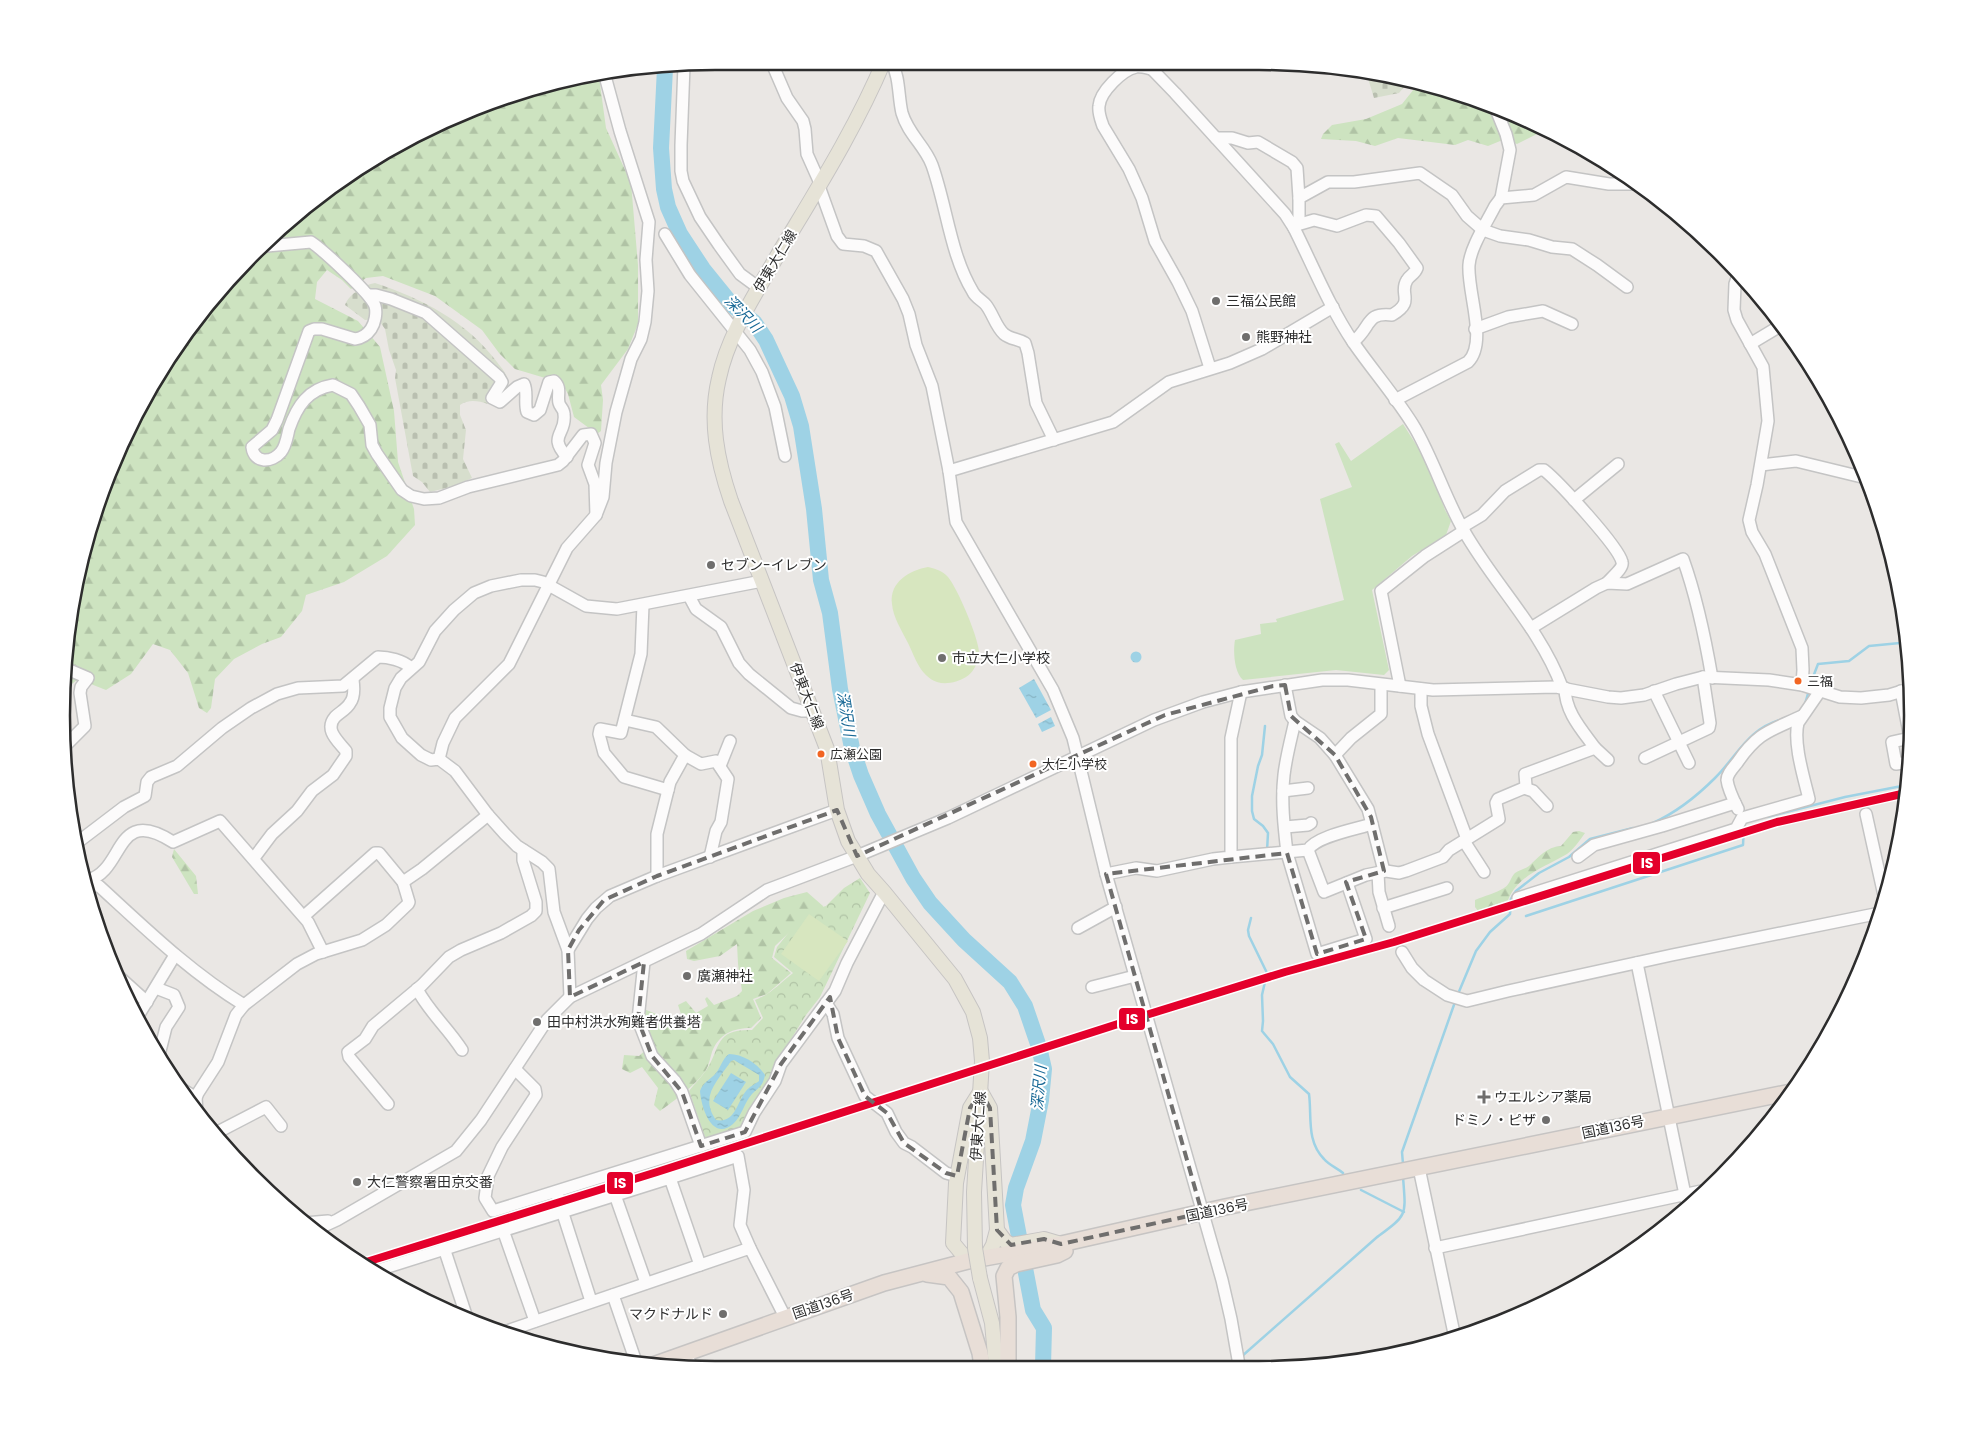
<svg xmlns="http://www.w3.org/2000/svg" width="1974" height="1431" viewBox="0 0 1974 1431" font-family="Poppins,'Noto Sans JP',sans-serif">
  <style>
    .grass { fill: #cde3c0 }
    .forest { fill: url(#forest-firs) }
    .cemetery { fill: url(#cemetery-stones) }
    .park { fill: url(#park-crowns) }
    .pitch { fill: #d7e6bf }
    .water { fill: url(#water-ripples); fill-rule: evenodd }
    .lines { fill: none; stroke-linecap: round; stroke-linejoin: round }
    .stream { stroke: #9ed2e5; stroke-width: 2.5 }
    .river { stroke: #9ed2e5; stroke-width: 16 }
    .minor-casing { stroke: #c4c4c4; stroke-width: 14 }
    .major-casing { stroke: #c6c4c3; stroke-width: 16 }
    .highway-casing { stroke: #c6c4c3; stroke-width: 18 }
    .minor { stroke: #fcfbfb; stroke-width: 11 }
    .major { stroke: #e6e3d7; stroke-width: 14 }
    .highway { stroke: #e8ded7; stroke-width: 15 }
    .major-bridge-casing { stroke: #c6c4c3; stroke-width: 16; stroke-linecap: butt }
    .major-bridge { stroke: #e6e3d7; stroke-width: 14 }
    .rail-1-casing { stroke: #fff; stroke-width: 11 }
    .rail-1 { stroke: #e4002b; stroke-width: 8 }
    .marked { fill: none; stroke: #6f6e6d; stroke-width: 4; stroke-dasharray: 10 6; stroke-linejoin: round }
    .poi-dot { fill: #6f6e6d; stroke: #fff; stroke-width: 2 }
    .bus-dot { fill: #f26522; stroke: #fff; stroke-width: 2 }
    .labels { text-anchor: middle; stroke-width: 4; stroke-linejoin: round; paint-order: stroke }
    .bus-label { font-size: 13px; fill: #2d2d2d; stroke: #fff; text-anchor: start }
    .street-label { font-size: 14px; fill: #2d2d2d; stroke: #fff }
    .poi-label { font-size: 14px; fill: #2d2d2d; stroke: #fff; text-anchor: start }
    .water-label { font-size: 15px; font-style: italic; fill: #196996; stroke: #fff }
    .rim { fill: none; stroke: #2d2d2d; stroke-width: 2.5 }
    .line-badge { stroke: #fff; stroke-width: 2 }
    .badge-label { font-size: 14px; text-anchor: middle; font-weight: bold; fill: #fff }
  </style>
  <defs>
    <pattern id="forest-firs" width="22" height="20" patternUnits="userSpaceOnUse" patternTransform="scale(1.25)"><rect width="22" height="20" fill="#cde3c0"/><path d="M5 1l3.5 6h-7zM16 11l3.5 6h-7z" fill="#b0c3a5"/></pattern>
    <pattern id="cemetery-stones" width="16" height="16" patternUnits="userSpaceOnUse" patternTransform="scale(1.25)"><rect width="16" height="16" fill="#d7decd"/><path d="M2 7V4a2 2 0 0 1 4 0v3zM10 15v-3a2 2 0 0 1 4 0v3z" fill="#b9bfb0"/></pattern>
    <pattern id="park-crowns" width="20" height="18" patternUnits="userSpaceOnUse" patternTransform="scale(1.25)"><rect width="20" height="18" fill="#cde3c0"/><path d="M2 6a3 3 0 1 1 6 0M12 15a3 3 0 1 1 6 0" fill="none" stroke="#b0c3a5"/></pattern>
    <pattern id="water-ripples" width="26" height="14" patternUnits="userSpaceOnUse" patternTransform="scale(1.25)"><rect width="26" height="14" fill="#9ed2e5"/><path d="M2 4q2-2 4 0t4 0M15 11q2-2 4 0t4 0" fill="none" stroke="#88b5c5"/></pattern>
  </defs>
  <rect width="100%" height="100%" fill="#eae7e4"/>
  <path class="grass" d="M1403 424 1429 465 1445 510 1451 521 1446 535 1412 556 1372 590 1389 670 1384 675 1336 670 1243 680C1234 672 1233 651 1235 640L1261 634 1260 624 1277 622 1276 619 1344 600 1320 499 1352 487 1335 444 1339 442 1351 461Z"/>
  <g class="forest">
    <path d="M599 77 606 128 631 183 638 265V324L628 349 601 385 603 400 601 431 597 434 574 417 568 394 562 383 515 369 499 353 482 330 435 296 383 276 366 278 351 289 342 280 327 270 317 282 315 299 358 321 380 347 394 411 398 462 414 509 415 525 387 556 344 582 306 595 302 611 281 637 262 644 234 659 215 679 211 708 207 713 199 708 188 673 170 650 153 644 131 674 106 690 78 679 67 688V630L84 546 129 426 223 284 352 171 465 111 546 84Z"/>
    <path d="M1410 81 1509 111 1542 127 1539 133 1517 144 1505 139 1488 146 1468 140 1455 145 1398 138 1375 146 1356 141 1321 139 1323 134 1332 125 1366 119 1402 104 1414 89Z"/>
    <path d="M1579 831 1585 833C1580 840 1573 850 1567 854 1545 867 1518 875 1508 900L1478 911 1475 907V900C1484 896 1496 893 1504 888 1510 885 1511 876 1515 873 1519 870 1525 869 1529 866 1539 857 1546 847 1561 846L1573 832Z"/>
    <path d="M174 849 196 876 198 894H194L172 857Z"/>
    <path d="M807 892 823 906 822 914 796 926 775 946 772 958 791 973 767 994 753 999 761 1018 751 1028C733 1028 719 1034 712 1052 710 1058 709 1065 706 1070 697 1084 674 1101 660 1111L654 1105 658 1088 642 1067 630 1073 622 1069 624 1055 639 1056 653 1043 641 1020 644 1009 661 1016 670 1026 682 1017 678 1005 686 1001 696 1013 708 1006 705 999 707 997 714 1005 737 996 742 991 738 964 737 944 720 956 694 961 687 959 686 951 753 911 784 898Z"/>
  </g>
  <g class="cemetery">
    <path d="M1366 72 1386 74 1400 78 1404 87 1399 93 1374 98Z"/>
    <path d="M375 283C423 299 466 321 497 362 502 369 510 376 507 386 505 395 495 399 488 404 478 401 469 399 460 405V415L466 430 463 459 472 478 454 486 430 492 422 482 413 476 395 378 396 370 389 350 385 329 378 319 365 320 345 305C349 294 364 285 375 283Z"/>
  </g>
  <path class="park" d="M860 878 870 893 820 997 806 1015 778 1060 762 1096 752 1106 744 1124 738 1129 710 1139 705 1137 689 1091C694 1084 702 1077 707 1069 721 1046 715 1029 752 1030L763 1018 755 1000C771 994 779 984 793 973L774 957 777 947 806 911 826 906 844 888Z"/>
  <g class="pitch">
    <path d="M928 567C936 569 943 571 948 577 957 587 981 643 979 655 978 663 973 673 966 677 958 682 946 685 937 682 920 676 915 657 908 643 902 631 893 617 892 604 889 582 910 570 928 567Z"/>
    <path d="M809 914 848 941 819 981 781 954Z"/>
  </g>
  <g class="water">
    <circle cx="1136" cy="657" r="5.5"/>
    <path d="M1034 679 1051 710 1036 718 1019 688Z"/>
    <path d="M1051 717 1055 726 1042 732 1038 724Z"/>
    <path d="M729 1054C743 1054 758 1064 765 1075 763 1086 759 1087 752 1094 744 1103 742 1116 733 1124 712 1142 701 1107 700 1091 703 1082 710 1080 716 1073 721 1067 722 1059 729 1054ZM734 1060 759 1075V1081C755 1084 749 1087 746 1091 737 1102 735 1124 716 1120 699 1096 718 1081 731 1061Z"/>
    <path d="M731 1073 746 1082 728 1110 713 1101Z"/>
  </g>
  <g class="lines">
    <g class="stream">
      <path d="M1810 685 1818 664 1849 661 1869 646 1900 643 1908 640"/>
      <path d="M1805 704 1809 690"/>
      <path d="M1265 726 1262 755 1258 766 1252 796V811L1254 819 1263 826 1268 833 1267 851"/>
      <path d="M1767 817 1845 797 1907 785"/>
      <path d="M1653 823C1675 813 1698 795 1715 778 1739 754 1747 729 1783 719"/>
      <path d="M1526 916 1743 845 1744 825"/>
      <path d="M1251 918 1248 930 1249 936 1267 973 1262 995 1263 1021 1262 1031 1273 1044 1290 1077 1309 1094C1312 1116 1306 1141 1324 1159 1329 1165 1337 1168 1343 1173"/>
      <path d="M1458 994 1476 951 1490 932 1510 914 1511 899 1516 891 1539 873 1569 857 1590 839 1633 828"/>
      <path d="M1403 1164 1402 1152 1455 1002"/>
      <path d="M1361 1190 1404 1212"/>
      <path d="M1241 1357 1376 1238C1408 1214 1406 1217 1403 1177"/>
    </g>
    <path class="river" d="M665 68 661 148 664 189 668 207 680 234 703 269 733 306 754 322 766 340 792 396 801 426 814 509 821 580 830 613 840 689 852 748 861 775 878 814 913 878 930 903 964 940 1010 982 1025 1006 1039 1047 1044 1069 1041 1100 1033 1141 1016 1188 1013 1205 1033 1310 1044 1328 1043 1366"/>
    <defs>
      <g id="minor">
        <path d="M771 61 787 98 803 121 805 129 807 154 820 183"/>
        <path d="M891 61C900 77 898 96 902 113 908 134 925 146 932 165 947 207 950 254 973 292 976 298 982 300 986 305 993 314 996 327 1004 334 1010 339 1018 339 1025 343L1028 353 1036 403 1054 440"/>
        <path d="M1144 61 1175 93 1285 214 1294 228C1313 266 1329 306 1353 342 1373 371 1397 398 1415 428 1434 461 1445 498 1464 531 1494 584 1540 628 1562 687"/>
        <path d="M684 65 681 145V171L683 181 700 217 719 245 740 274 759 288"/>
        <path d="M1152 69C1147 68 1140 66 1136 67 1122 70 1100 92 1099 106 1098 113 1101 120 1103 126L1129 169 1142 198 1155 241 1178 282 1192 311 1210 368"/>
        <path d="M1495 107 1506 134 1510 150 1501 198"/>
        <path d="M1216 138H1232L1248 143 1258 142 1292 162 1297 168 1299 198"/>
        <path d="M819 186 837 236 843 244 864 246 876 251 903 299 909 314 916 345 932 386 949 471 956 522 1053 690 1073 738 1106 874 1222 1280 1231 1319 1239 1365"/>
        <path d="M1297 225 1314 220 1337 226 1366 215 1376 216 1399 243 1417 268C1415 274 1410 275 1407 280 1398 294 1416 301 1392 315 1365 312 1372 327 1353 342"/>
        <path d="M1294 228 1299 218V198L1328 182H1354L1420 173 1452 195 1467 216 1483 230 1500 236 1529 240 1552 247 1572 249 1597 265 1627 287"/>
        <path d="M665 234 690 275 750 350 762 372 775 407 785 456"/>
        <path d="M267 246 311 242C323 250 371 294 375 306 377 313 375 323 371 329 367 335 362 338 355 339L322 329H314L309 331 277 420 272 430 252 447C254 464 272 463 281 452 286 446 287 437 289 429 297 406 308 389 333 385L351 394 359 406 370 425 372 445 377 454 402 490 411 496 424 499 439 498 468 487 558 465 563 461 583 435 591 434 595 443 588 465 595 484 596 515"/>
        <path d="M1739 273 1735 284 1734 310 1737 320 1763 367 1768 421 1757 485 1749 520 1752 532 1765 554 1802 648 1803 670 1802 685"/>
        <path d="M369 295H376L391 299 426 313 499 377 502 382 492 398 500 402 517 387 524 384C528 392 524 403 527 412L534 415 540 410 549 382 554 381C562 388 557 395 559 403 560 407 564 409 564 414 567 435 547 435 567 457"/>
        <path d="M1475 329 1508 317 1543 311 1572 324"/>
        <path d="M1750 344 1780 326"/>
        <path d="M1395 400 1468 362C1488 342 1467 292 1469 265 1470 248 1487 222 1495 206L1501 198 1534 195 1566 177 1609 184H1635"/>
        <path d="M1761 465 1796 461 1866 478"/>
        <path d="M949 471 1113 422 1169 382 1230 363 1262 349 1333 307"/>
        <path d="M1574 500 1618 464"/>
        <path d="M1462 527 1482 515 1505 491 1539 470H1544C1558 481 1619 547 1622 562 1624 568 1610 579 1607 583"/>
        <path d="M689 596 696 609 721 627 739 663 749 674 791 708 802 711H813"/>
        <path d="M643 605 641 654 621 733 600 729 599 734 604 753 624 777 668 790"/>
        <path d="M1531 628 1596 588 1607 583 1627 584 1683 559C1697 598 1705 637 1712 678"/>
        <path d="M1285 685 1291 716 1295 721 1320 738 1335 755"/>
        <path d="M1400 686 1381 591 1425 556 1464 531"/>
        <path d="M1421 689V706L1428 734 1467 839"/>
        <path d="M1654 691 1689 763"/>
        <path d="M1901 691 1910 738 1892 742 1896 764 1911 762"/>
        <path d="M625 720 656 727 685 755 670 782 657 834V876"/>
        <path d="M1295 721C1291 739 1286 757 1284 775 1281 800 1284 827 1287 853L1317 954 1366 939 1347 883"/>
        <path d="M67 744 85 726 80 693 81 687 88 678 67 669"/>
        <path d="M1595 748 1608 760"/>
        <path d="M685 755 701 764 716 761 728 779 721 822 716 831 710 857"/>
        <path d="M1645 758 1709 728 1710 723 1703 677"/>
        <path d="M439 759 443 743 455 718 509 664 567 548 596 515 603 497 606 463 616 412 631 359 641 339 645 322 648 291 646 260 649 222 620 131 605 76"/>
        <path d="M720 766 730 741"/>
        <path d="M1524 788 1533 791 1547 806"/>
        <path d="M1283 791 1308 788"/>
        <path d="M1738 809C1734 801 1728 789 1727 780 1727 774 1733 768 1737 763 1758 732 1770 731 1802 716"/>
        <path d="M1866 814 1885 900"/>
        <path d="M1372 824 1384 871"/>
        <path d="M1285 827 1308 825 1311 823"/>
        <path d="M1464 841 1484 872"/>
        <path d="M78 842 124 807 145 796 147 782 151 777 177 766 222 728 251 708 277 694 298 688 343 686 378 657C388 657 403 660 411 668"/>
        <path d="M1308 850 1324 892 1366 875 1386 871 1399 873 1406 871 1443 857 1449 850 1499 819 1496 803 1498 799 1524 788 1526 786 1525 774 1595 748C1582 730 1565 712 1565 688"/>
        <path d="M1231 857 1308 850C1316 836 1357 829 1372 824L1368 809 1335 755 1351 738 1381 714V685"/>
        <path d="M1578 857 1594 845 1662 826 1735 803"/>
        <path d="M254 858 272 834 297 811 312 791 333 775 346 756V751C338 741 324 730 335 717 340 712 347 709 350 703 355 697 354 687 353 680"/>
        <path d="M1378 873 1379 892 1389 926"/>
        <path d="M1106 874 1136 868 1157 871 1213 859 1231 857V738L1241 692"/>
        <path d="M88 880C125 871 114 804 173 842L220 821 308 922 323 952"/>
        <path d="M90 886H99C146 929 190 972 244 1005"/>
        <path d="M1518 898 1736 829 1742 818 1809 799C1804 778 1793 743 1798 723L1820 691"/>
        <path d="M1383 908 1447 888"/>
        <path d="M304 916 375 853H379L403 882 422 869 488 815"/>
        <path d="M1078 928 1116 907"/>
        <path d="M568 950 587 919 596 908 610 896 657 876 837 810"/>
        <path d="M1402 952 1412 968 1424 980 1447 995 1467 1001 1508 991 1672 955 1880 913"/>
        <path d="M644 962 638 1020 652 1056 675 1081 682 1092 701 1146"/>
        <path d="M1637 963 1688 1209"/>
        <path d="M116 974 147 1002"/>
        <path d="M1092 987 1135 976"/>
        <path d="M156 988 174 995 179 1007 166 1027 159 1055"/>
        <path d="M417 989C429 1012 448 1028 462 1050"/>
        <path d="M570 997 568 950 554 912 549 869 542 862 517 846 505 834 488 815 455 771 439 759 431 760 421 755 402 738 390 717V708L395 688 401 678 419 662 435 631 454 610 474 593 491 586 521 580H535L543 582 586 606 617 609 762 581"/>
        <path d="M826 1003 833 1014 838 1038 865 1096 887 1113 896 1132 904 1143 912 1147 946 1173 957 1176"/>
        <path d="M138 1016 175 955"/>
        <path d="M515 1069 535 1089 536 1095 502 1147 488 1176 485 1198 493 1211 745 1132 754 1113 775 1081 781 1064 835 991 847 963 884 892"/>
        <path d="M177 1086 196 1098"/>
        <path d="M388 1104 349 1057 348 1052 365 1039 373 1026 422 985 449 957 461 950 501 933 531 916 536 911V902L523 860V850"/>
        <path d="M197 1112 196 1098 198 1093 218 1062 236 1015 244 1005 297 964 316 954 362 940 386 925 408 904 409 902 403 882"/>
        <path d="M213 1133 238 1161"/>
        <path d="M214 1134 266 1107 281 1126"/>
        <path d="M1419 1168 1455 1338"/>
        <path d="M670 1178 738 1156 744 1190 740 1225 750 1248"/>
        <path d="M556 1192 591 1301"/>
        <path d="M615 1195 646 1283"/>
        <path d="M305 1223 328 1221"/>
        <path d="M503 1230 535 1321"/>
        <path d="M313 1231 337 1220 456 1151 481 1120 547 1020 570 997 701 934 767 890 857 856 948 818 1154 720 1203 702 1241 692 1322 680H1348L1433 690 1556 687 1608 697 1621 698 1644 695 1676 684 1703 677 1769 680 1802 685 1840 697 1861 698 1889 695 1909 689"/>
        <path d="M444 1248 467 1318"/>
        <path d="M1435 1248 1706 1190"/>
        <path d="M375 1271 670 1178 700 1265"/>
        <path d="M613 1295 636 1362"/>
        <path d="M504 1332 750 1248 785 1317"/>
        <path d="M685 1353 693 1368"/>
      </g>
      <g id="major">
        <path d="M884 61C855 130 814 194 776 258 755 295 728 335 719 378 709 420 717 460 731 501L827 749 837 810 848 841 868 874 884 892 955 979 973 1012 980 1038 982 1061 974 1192 975 1248"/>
        <path d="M981 1092 990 1108 997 1230 1005 1241 1011 1245 1044 1239 1061 1244"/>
        <path d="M986 1258 993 1245 997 1230"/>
        <path d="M968 1261 953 1243 956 1183 970 1108 980 1092"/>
        <path d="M980 1278 992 1323 996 1366"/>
      </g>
      <g id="highway">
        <path d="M927 1274 949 1277 961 1292 980 1353 982 1366"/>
        <path d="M653 1365 884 1283 968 1261 1061 1244 1225 1207 1791 1092"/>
        <path d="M1008 1366V1317L1004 1276 1008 1268 1016 1264 1057 1255 1065 1251"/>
      </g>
    </defs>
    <use href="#minor" class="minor-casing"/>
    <use href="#major" class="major-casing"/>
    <use href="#highway" class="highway-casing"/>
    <use href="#minor" class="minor"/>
    <use href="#major" class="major"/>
    <use href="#highway" class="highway"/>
    <defs>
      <path id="major-bridge" d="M975 1248 980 1278"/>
    </defs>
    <use href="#major-bridge" class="major-bridge-casing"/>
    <use href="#major-bridge" class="major-bridge"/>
    <defs>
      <path id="rail-1" d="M363 1263 657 1172 1146 1015 1285 972 1394 942 1777 822 1906 793"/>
    </defs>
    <use href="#rail-1" class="rail-1-casing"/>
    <use href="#rail-1" class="rail-1"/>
  </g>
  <path class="marked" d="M1285 685 1291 716 1335 755 1371 817 1384 871 1346 882 1366 939 1317 954 1287 853 1106 874 1202 1213 1061 1244 1044 1239 1011 1245 997 1230 990 1108 981 1092 970 1108 957 1176 946 1173 904 1143 887 1113 865 1096 838 1038 830 997 781 1064 745 1132 701 1146 682 1092 652 1056 638 1020 644 962 570 997 568 950 579 930 604 900 657 876 837 810 857 856 1165 715 1273 686Z"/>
  <g class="poi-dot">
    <circle cx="1216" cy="301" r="5"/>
    <circle cx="1246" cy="337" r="5"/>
    <circle cx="711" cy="565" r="5"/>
    <circle cx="942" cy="658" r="5"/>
    <circle cx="687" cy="976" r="5"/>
    <circle cx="537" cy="1022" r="5"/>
    <path d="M1481.5 1089.5h5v5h5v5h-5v5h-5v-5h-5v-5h5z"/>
    <circle cx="1546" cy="1120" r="5"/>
    <circle cx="357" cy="1182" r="5"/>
    <circle cx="723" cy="1314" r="5"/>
  </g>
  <g class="bus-dot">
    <circle cx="1798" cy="681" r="4.5"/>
    <circle cx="821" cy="754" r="4.5"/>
    <circle cx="1033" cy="764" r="4.5"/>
  </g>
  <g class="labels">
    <g class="bus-label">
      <text x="1807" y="686">三福</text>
      <text x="830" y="759">広瀬公園</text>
      <text x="1042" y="769">大仁小学校</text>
    </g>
    <g class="street-label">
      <text transform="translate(775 261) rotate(-59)" y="5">伊東大仁線</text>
      <text transform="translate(807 696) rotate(69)" y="5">伊東大仁線</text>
      <text transform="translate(978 1126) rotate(-86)" y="5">伊東大仁線</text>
      <text transform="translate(1613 1127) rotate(-12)" y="5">国道136号</text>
      <text transform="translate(1217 1210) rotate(-12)" y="5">国道136号</text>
      <text transform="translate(823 1304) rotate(-19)" y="5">国道136号</text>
    </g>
    <g class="poi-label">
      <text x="1226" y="306">三福公民館</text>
      <text x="1256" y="342">熊野神社</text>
      <text x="721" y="570">セブン-イレブン</text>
      <text x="952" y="663">市立大仁小学校</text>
      <text x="697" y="981">廣瀬神社</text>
      <text x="547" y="1027">田中村洪水殉難者供養塔</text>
      <text x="1494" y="1102">ウエルシア薬局</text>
      <text x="1536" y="1125" text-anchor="end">ドミノ・ピザ</text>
      <text x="367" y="1187">大仁警察署田京交番</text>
      <text x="713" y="1319" text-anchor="end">マクドナルド</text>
    </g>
    <g class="water-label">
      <text transform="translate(743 314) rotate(46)" y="5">深沢川</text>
      <text transform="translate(846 714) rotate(81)" y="5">深沢川</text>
      <text transform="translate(1039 1088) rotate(-85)" y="5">深沢川</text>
    </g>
  </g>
  <path d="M0 0H1974V1431H0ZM715 70H1259A645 645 0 0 1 1904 715V716A645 645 0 0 1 1259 1361H715A645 645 0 0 1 70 716V715A645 645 0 0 1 715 70Z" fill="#fff" fill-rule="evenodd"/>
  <path class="rim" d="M715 70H1259A645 645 0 0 1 1904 715V716A645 645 0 0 1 1259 1361H715A645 645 0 0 1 70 716V715A645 645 0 0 1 715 70Z"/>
  <g class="line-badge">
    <rect x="1632" y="851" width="29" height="24" rx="5" fill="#e4002b"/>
    <rect x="1118" y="1007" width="28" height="24" rx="5" fill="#e4002b"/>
    <rect x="606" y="1171" width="28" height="24" rx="5" fill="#e4002b"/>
  </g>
  <g class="badge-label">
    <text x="1647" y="868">IS</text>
    <text x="1132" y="1024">IS</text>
    <text x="620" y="1188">IS</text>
  </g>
</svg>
